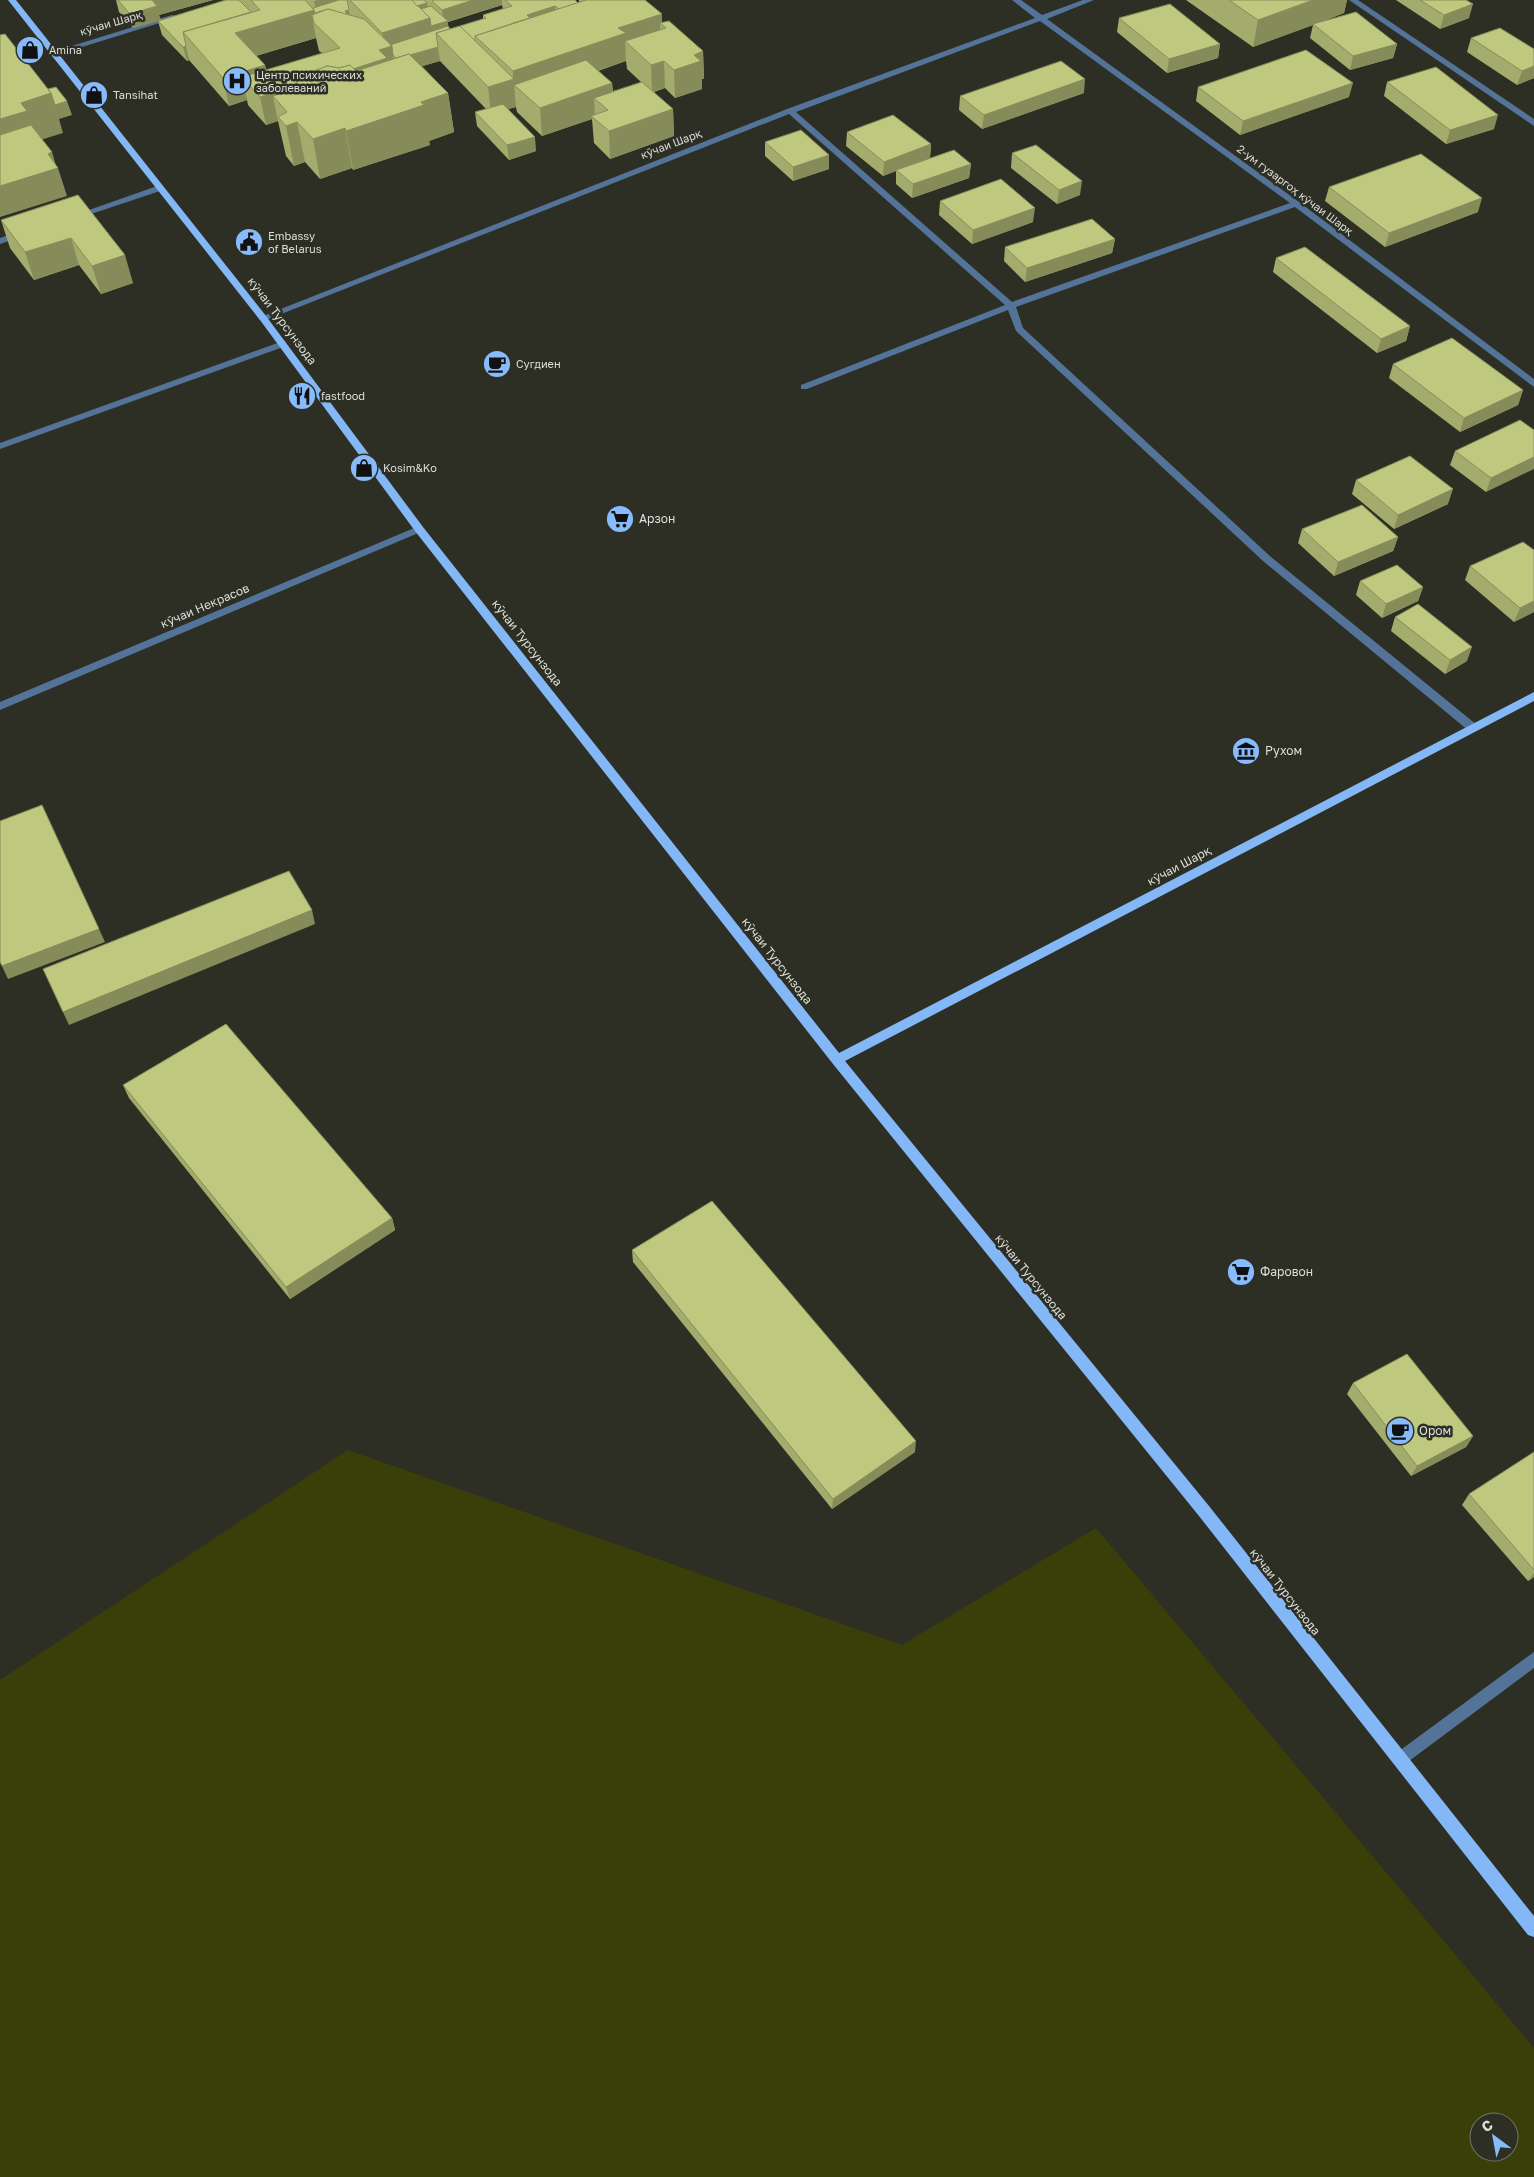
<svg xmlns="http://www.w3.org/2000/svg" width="1534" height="2177" viewBox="0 0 1534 2177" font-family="'Golos Text',sans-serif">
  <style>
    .green { fill: #3a3f0a; fill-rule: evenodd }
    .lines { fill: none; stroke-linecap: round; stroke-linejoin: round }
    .minor { fill: #547399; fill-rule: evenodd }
    .major { fill: #84b7f6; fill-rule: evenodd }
    .wall { fill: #a4ac6d; fill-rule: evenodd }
    .shaded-wall { fill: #868c59 }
    .building { fill: #bfc87f; stroke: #868c59 }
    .labels { text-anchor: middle; stroke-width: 5; stroke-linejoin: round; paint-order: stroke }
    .far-street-label { font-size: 11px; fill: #ddded8; stroke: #2d2f25 }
    .far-poi-label { font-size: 11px; fill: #ddded8; stroke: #2d2f25; text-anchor: start }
    .street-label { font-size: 12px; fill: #ddded8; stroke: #2d2f25 }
    .poi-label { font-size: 12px; fill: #ddded8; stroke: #2d2f25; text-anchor: start }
  </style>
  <rect width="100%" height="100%" fill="#2d2f25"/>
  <path class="green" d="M348 1450 902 1645 1096 1528 1534 2048V2177H0V1680ZM1479 2122H1509V2152H1479Z"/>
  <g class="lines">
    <g class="minor">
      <path d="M1012 0H1021L1042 15 1083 0H1094L1047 19 1299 202 1534 379V387L1295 207 1016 307 1023 328 1271 557 1477 725 1478 728 1477 731H1469L1263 561 1016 331 1008 310 807 389H801V385L1005 305 789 114 266 320H260L258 318 787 109 1035 18ZM1040 21 1290 203 1012 302 796 112Z"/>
      <path d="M1349 0H1358L1534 119V126Z"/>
      <path d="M172 15 179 17 56 55 49 53Z"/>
      <path d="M44 40 48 42 47 44 0 57V52Z"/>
      <path d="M160 185 163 186V190L79 218 72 216Z"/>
      <path d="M24 230 27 231V235L0 244V238Z"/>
      <path d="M283 341 286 342V346L0 449V443Z"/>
      <path d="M419 526 423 527V531L0 710V702Z"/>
      <path d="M1534 1652V1668L1405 1764 1400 1767 1395 1764 1392 1759 1395 1754Z"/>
    </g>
    <path class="major" d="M8 0H16L266 316 423 527 839 1053 1534 692V701L845 1061 1209 1506 1534 1916V1937L1528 1935 1199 1516 833 1064 415 531 260 320Z"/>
  </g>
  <g class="wall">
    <path d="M116 0H213L159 15 161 20 133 28 119 12Z"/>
    <path d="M226 0H575L578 3 579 2V0H645L662 23 703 51 704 79H702V89L675 98 665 88 654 92 673 109 674 136 610 159 594 143 592 119 542 136 517 112 516 107 508 109 536 151 509 160 477 126 475 112 486 109 440 61 422 66 448 93 454 132 429 141 430 145 353 170 352 168 320 179 305 162 294 166 286 156 278 121 266 125 248 105 247 100 229 106 189 60 187 61 162 35 158 21ZM502 5 503 9 483 15V19L450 29 448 26V22ZM316 38 319 51 322 53 266 70 265 65 256 56ZM626 61 627 69 641 82 613 91 612 83 598 71Z"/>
    <path d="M1186 0H1347L1344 13 1321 22 1397 44 1393 58 1350 70 1310 38 1313 25 1253 47Z"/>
    <path d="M1396 0H1466L1469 18 1440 29Z"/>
    <path d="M1119 18 1220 44 1218 58 1167 73 1117 32Z"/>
    <path d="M1471 38 1534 49V78L1517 85 1467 52Z"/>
    <path d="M1387 82 1494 129 1446 144 1384 96Z"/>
    <path d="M1198 87 1349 97 1240 135 1196 101Z"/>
    <path d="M1084 93 982 129 959 110 960 96Z"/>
    <path d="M847 132 931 144 930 158 971 164 969 178 912 198 896 184V171L883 176 846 146Z"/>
    <path d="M765 142 829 155V169L793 181 765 156Z"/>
    <path d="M1012 153 1080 195 1057 204 1011 168Z"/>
    <path d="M1329 187 1478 212 1385 247 1325 201Z"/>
    <path d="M78 195 133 283 101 294 79 265 34 280 10 248 1 220Z"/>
    <path d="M940 201 1033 222 972 244 939 215Z"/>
    <path d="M1115 239 1112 253 1025 282 1004 261 1005 247Z"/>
    <path d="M1276 258 1410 326 1406 341 1377 353 1273 272Z"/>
    <path d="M1393 364 1523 390 1518 405 1460 432 1389 378Z"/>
    <path d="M1534 430 1486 492 1450 465 1455 451Z"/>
    <path d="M1356 480 1448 504 1394 529 1352 494Z"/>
    <path d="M1302 529 1398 537 1393 551 1334 576 1298 543Z"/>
    <path d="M1534 550V612L1514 622 1465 580 1470 566Z"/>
    <path d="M1360 581 1423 587 1418 601 1382 618 1356 595Z"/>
    <path d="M1395 617 1467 661 1445 674 1391 631Z"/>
    <path d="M123 1085 392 1218 395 1230 290 1299 129 1098Z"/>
    <path d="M632 1250 915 1452 832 1509 633 1262Z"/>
    <path d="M1353 1383 1473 1436 1466 1447 1411 1476 1347 1394Z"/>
    <path d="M1534 1452V1577L1528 1581 1462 1505 1469 1494Z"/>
  </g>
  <g class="shaded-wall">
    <path d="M153 0H213L159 15 161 20 133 28 130 14 155 7Z"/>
    <path d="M303 0H306L308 11 314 10 317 26 312 15 316 38 241 60 192 44Z"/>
    <path d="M318 0H347L317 15 314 1Z"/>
    <path d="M432 0H502V5L448 22 449 35 436 33 393 55 396 74 301 87 379 50 384 46 382 33 430 18 443 23 442 10Z"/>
    <path d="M1313 0H1347L1344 13 1253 47 1258 20Z"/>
    <path d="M427 3 429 17 409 8Z"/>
    <path d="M1473 4 1469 18 1440 29 1444 15Z"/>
    <path d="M555 6 556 20 496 56 513 23 527 15Z"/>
    <path d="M349 10 351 24 345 11Z"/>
    <path d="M662 14V25L660 23 661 42 625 41 626 61 525 95 514 85 516 107 491 114 488 87 513 79V71L618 28Z"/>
    <path d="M1220 44 1218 58 1167 73 1169 59Z"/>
    <path d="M1397 44 1393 58 1350 70 1353 56Z"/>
    <path d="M186 46 189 60 187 61 183 47Z"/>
    <path d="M438 47 440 61 399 73 397 59Z"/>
    <path d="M703 51 704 79H702V89L675 98 674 70 694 55Z"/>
    <path d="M664 61 665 88 652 92 651 65Z"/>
    <path d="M265 65 271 92 242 77 247 100 229 106 223 78Z"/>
    <path d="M1534 66V78L1517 85 1522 71Z"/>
    <path d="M1085 79 1084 93 982 129 984 115Z"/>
    <path d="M612 83 614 111 608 110 594 98 595 117 591 116 592 119 542 136 540 108Z"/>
    <path d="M1353 83 1349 97 1240 135 1243 121Z"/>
    <path d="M297 86 302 114 273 96 278 121 266 125 260 97Z"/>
    <path d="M51 93 67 101 72 115 59 119 63 133 37 141 0 163V119L21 103Z"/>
    <path d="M448 93 454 132 429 141 430 145 353 170 346 131 421 102Z"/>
    <path d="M673 109 674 136 610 159 609 131Z"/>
    <path d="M1498 115 1494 129 1446 144 1450 130Z"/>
    <path d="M297 122 305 162 294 166 286 126Z"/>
    <path d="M345 128 352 168 320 179 313 139Z"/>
    <path d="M535 137 536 151 509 160 507 145Z"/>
    <path d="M931 144 930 158 883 176 884 162Z"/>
    <path d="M52 152 57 169 58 168 67 196 0 217V186L48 154Z"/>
    <path d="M829 155V169L793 181V167Z"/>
    <path d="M971 164 969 178 912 198 913 184Z"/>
    <path d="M1082 181 1080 195 1057 204 1059 190Z"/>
    <path d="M1482 198 1478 212 1385 247 1389 233Z"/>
    <path d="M1035 208 1033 222 972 244 973 230Z"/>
    <path d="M71 238 79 265 34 280 25 252Z"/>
    <path d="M1115 239 1112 253 1025 282 1027 268Z"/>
    <path d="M125 255 133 283 101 294 92 266Z"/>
    <path d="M1410 326 1406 341 1377 353 1381 339Z"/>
    <path d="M1523 390 1518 405 1460 432 1464 418Z"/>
    <path d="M1534 457V469L1486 492 1491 478Z"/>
    <path d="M1453 489 1448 504 1394 529 1398 515Z"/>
    <path d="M1398 537 1393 551 1334 576 1338 562Z"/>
    <path d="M1423 587 1418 601 1382 618 1386 604Z"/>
    <path d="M1534 601V612L1514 622 1520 608Z"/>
    <path d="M1472 647 1467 661 1445 674 1450 660Z"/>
    <path d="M312 910 315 924 69 1025 63 1012Z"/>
    <path d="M99 929 105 942 8 979 2 966Z"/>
    <path d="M392 1218 395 1230 290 1299 286 1287Z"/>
    <path d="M1473 1436 1466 1447 1411 1476 1417 1466Z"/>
    <path d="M916 1441 915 1452 832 1509 833 1499Z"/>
    <path d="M1534 1573V1577L1528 1581Z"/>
  </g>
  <g class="building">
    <path d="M118 0H152L157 6 130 14Z"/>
    <path d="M226 0H239L251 12 183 32 186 46 183 47 158 21Z"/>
    <path d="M251 0H305L314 10 235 33 265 65 223 78 183 32 260 10Z"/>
    <path d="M339 0H347L349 10 345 11 348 15 328 9 315 13 314 10 313 8Z"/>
    <path d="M350 0H412L430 18 382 33Z"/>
    <path d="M412 0H424L427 3 417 6Z"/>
    <path d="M434 0H473L442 10 432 1Z"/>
    <path d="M505 0H575L578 3 559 9 555 6 527 15 530 18 513 23H514L475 36V41L460 26 486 18 483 15 512 6Z"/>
    <path d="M586 0H645L662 14 618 28 626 33 513 71 475 36Z"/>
    <path d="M1229 0H1313L1258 20Z"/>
    <path d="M1420 0H1466L1473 4 1444 15Z"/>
    <path d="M1170 4 1220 44 1169 59 1119 18Z"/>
    <path d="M431 6 448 21 431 26 430 18 421 9Z"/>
    <path d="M328 9 364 19 392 46 379 50 387 58 353 69 350 65 339 68 327 66 312 72 310 77 296 82 297 86 260 97 242 77 340 48 314 23 312 15Z"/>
    <path d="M1356 12 1397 44 1353 56 1313 24Z"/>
    <path d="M669 21 703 51 694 55 701 61 674 70 664 61 651 65 625 41 666 28 660 23Z"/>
    <path d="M448 26 450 29 436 33 438 47 410 55 409 54 396 58 393 55 392 46 390 45Z"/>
    <path d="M460 26 514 79 488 87 436 33Z"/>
    <path d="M1500 28 1534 49V66L1522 71 1471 38Z"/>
    <path d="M5 34 51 93 21 103 27 111 0 119V35Z"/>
    <path d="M1306 50 1353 83 1243 121 1198 87Z"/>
    <path d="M409 54 448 93 421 102 424 105 346 131 345 128 313 139 297 122 286 126 278 117 287 112 273 96 301 87 296 82 310 77 312 72 327 66 339 68 350 65 356 71Z"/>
    <path d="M586 60 612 83 540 108 514 85Z"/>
    <path d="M1061 61 1085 79 984 115 960 96Z"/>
    <path d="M1436 67 1498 115 1450 130 1387 82Z"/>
    <path d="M642 82 673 109 609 131 591 116 608 110 594 98Z"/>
    <path d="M56 87 67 101 55 105 51 93 48 89Z"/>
    <path d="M503 104 535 137 507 145 475 112Z"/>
    <path d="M893 115 931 144 884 162 847 132Z"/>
    <path d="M31 125 52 152 48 154 58 168 0 186V135Z"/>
    <path d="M801 130 829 155 793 167 765 142Z"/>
    <path d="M1036 145 1082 181 1059 190 1012 153Z"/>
    <path d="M954 150 971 164 913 184 896 170Z"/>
    <path d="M1421 154 1482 198 1389 233 1329 187Z"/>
    <path d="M1001 179 1035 208 973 230 940 201Z"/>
    <path d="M78 195 125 255 92 266 71 238 25 252 1 220Z"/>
    <path d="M1092 219 1115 239 1027 268 1005 247Z"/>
    <path d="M1305 247 1410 326 1381 339 1276 258Z"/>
    <path d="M1452 338 1523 390 1464 418 1393 364Z"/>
    <path d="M1520 420 1534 430V457L1491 478 1455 451Z"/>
    <path d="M1410 456 1453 489 1398 515 1356 480Z"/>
    <path d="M1362 505 1398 537 1338 562 1302 529Z"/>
    <path d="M1523 542 1534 550V601L1520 608 1470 566Z"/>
    <path d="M1397 565 1423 587 1386 604 1360 581Z"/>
    <path d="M1418 604 1472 647 1450 660 1395 617Z"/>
    <path d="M42 805 99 929 2 966 0 962V821Z"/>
    <path d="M289 871 312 910 63 1012 43 969Z"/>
    <path d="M226 1024 392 1218 286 1287 123 1085Z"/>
    <path d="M712 1201 916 1441 833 1499 632 1250Z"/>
    <path d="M1407 1354 1473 1436 1417 1466 1353 1383Z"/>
    <path d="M1534 1452V1570L1469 1494Z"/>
  </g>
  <defs>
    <symbol id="shop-disc" viewBox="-11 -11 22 22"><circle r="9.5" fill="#87bbfb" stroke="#2d2f25"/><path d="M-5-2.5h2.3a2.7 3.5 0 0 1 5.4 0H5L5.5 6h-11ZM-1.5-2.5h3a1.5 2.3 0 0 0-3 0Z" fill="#111"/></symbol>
    <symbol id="hospital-disc" viewBox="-11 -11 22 22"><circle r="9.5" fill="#87bbfb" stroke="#2d2f25"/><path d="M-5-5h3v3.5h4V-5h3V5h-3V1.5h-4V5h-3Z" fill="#111"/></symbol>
    <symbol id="civic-disc" viewBox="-11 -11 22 22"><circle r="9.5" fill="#87bbfb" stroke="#2d2f25"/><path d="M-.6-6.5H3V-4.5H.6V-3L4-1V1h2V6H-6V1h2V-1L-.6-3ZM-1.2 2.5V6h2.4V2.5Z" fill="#111"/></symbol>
    <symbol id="cafe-disc" viewBox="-11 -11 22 22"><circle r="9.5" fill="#87bbfb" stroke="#2d2f25"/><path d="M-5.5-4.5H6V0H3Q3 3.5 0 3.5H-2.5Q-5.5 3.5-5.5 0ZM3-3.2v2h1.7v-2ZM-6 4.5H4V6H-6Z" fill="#111"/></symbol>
    <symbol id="restaurant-disc" viewBox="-11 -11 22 22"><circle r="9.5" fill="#87bbfb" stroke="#2d2f25"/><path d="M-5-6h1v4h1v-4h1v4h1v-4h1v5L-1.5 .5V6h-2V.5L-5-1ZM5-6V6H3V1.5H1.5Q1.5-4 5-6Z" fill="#111"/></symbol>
    <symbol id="supermarket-disc" viewBox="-11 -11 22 22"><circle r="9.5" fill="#87bbfb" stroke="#2d2f25"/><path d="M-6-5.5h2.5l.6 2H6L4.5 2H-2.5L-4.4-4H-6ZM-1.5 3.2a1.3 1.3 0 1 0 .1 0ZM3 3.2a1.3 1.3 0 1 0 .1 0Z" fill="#111"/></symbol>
    <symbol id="museum-disc" viewBox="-11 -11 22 22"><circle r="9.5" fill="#87bbfb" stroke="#2d2f25"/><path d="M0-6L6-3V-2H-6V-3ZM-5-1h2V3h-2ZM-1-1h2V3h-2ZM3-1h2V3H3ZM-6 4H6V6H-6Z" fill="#111"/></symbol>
  </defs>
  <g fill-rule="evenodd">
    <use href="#shop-disc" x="14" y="34" width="32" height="32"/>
    <use href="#hospital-disc" x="221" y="65" width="32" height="32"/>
    <use href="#shop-disc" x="78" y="79" width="32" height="32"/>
    <use href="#civic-disc" x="233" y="226" width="32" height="32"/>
    <use href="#cafe-disc" x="481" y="348" width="32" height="32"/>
    <use href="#restaurant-disc" x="286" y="380" width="32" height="32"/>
    <use href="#shop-disc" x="348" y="452" width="32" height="32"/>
    <use href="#supermarket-disc" x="604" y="503" width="32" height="32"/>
    <use href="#museum-disc" x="1230" y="735" width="32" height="32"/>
    <use href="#supermarket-disc" x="1225" y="1256" width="32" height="32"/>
    <use href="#cafe-disc" x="1384" y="1415" width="32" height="32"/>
  </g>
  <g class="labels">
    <g class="far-street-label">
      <text transform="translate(111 23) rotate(-16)" y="4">кӯчаи Шарқ</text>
      <text transform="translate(671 144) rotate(-21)" y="4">кӯчаи Шарқ</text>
      <text transform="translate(1295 190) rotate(37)" y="4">2-ум гузаргоҳ кӯчаи Шарқ</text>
    </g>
    <g class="far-poi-label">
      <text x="49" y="54">Amina</text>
      <text x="256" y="79">Центр психических<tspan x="256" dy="13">заболеваний</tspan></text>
      <text x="113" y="99">Tansihat</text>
      <text x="268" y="240">Embassy<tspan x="268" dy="13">of Belarus</tspan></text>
      <text x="516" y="368">Сугдиен</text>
      <text x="321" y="400">fastfood</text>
      <text x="383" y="472">Kosim&amp;Ko</text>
    </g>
    <g class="street-label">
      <text transform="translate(282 321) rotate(53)" y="4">кӯчаи Турсунзода</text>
      <text transform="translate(205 606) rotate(-23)" y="4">кӯчаи Некрасов</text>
      <text transform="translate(527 643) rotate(52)" y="4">кӯчаи Турсунзода</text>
      <text transform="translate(1179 866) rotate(-28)" y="4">кӯчаи Шарқ</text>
      <text transform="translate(777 961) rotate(52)" y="4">кӯчаи Турсунзода</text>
      <text transform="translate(1031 1277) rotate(51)" y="4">кӯчаи Турсунзода</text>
      <text transform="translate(1285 1592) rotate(52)" y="4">кӯчаи Турсунзода</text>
    </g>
    <g class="poi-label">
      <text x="639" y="523">Арзон</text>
      <text x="1265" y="755">Рухом</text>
      <text x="1260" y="1276">Фаровон</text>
      <text x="1419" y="1435">Ором</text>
    </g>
  </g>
  <g transform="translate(1494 2137) rotate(328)"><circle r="24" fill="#2d2f25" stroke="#73756d"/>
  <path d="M0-4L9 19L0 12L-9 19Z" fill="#87bbfb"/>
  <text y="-8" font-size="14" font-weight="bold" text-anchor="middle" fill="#ddded8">С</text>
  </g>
</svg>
